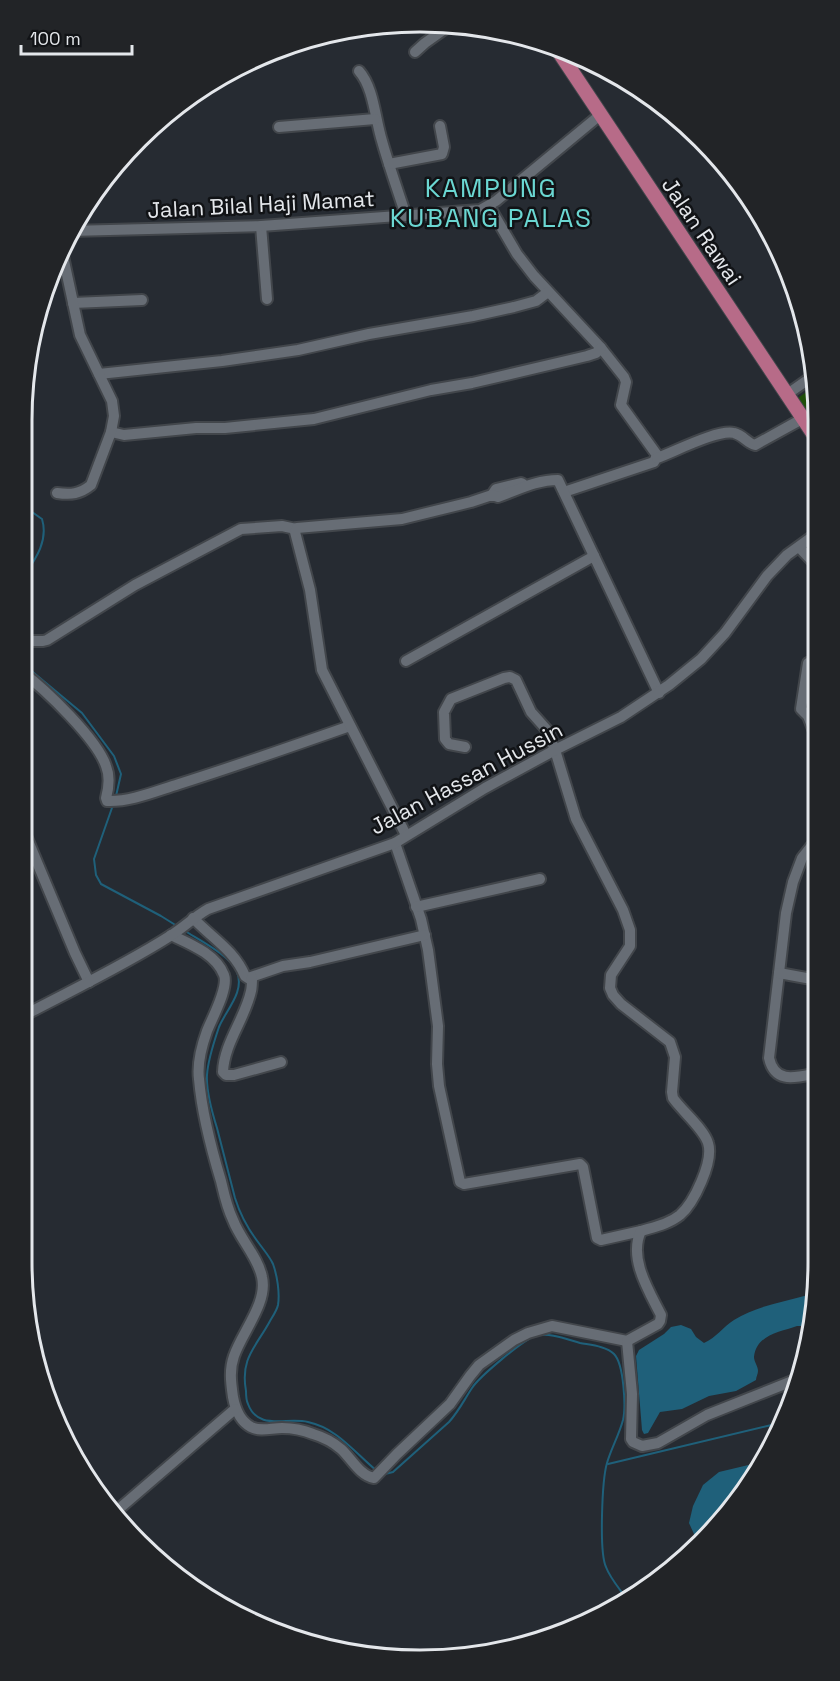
<svg xmlns="http://www.w3.org/2000/svg" width="840" height="1681" viewBox="0 0 840 1681" font-family="'Space Grotesk',sans-serif">
  <style>
    .green { fill: #1f4e09 }
    .water { fill: #1f607a }
    .lines { fill: none; stroke-linecap: round; stroke-linejoin: round }
    .stream { stroke: #1f607a; stroke-width: 2 }
    .minor-casing { stroke: #42464b; stroke-width: 14 }
    .major-casing { stroke: #42464b; stroke-width: 16 }
    .minor { stroke: #676d75; stroke-width: 10 }
    .major { stroke: #b76b88; stroke-width: 14 }
    .labels { text-anchor: middle; stroke-width: 5; stroke-linejoin: round; paint-order: stroke }
    .street-label { font-size: 22px; fill: #e4e7eb; stroke: #111316 }
    .quarter-label { font-size: 26px; letter-spacing: 1.5px; fill: #6bd7d2; stroke: #111316 }
    .rim { fill: none; stroke: #e4e7eb; stroke-width: 3 }
  </style>
  <rect width="100%" height="100%" fill="#262b32"/>
  <path class="green" d="M816 385V421H814L798 398Z"/>
  <g class="water">
    <path d="M808 1295 812 1296 816 1301 809 1342 805 1329 802 1326H797C780 1332 756 1335 754 1357 754 1362 758 1366 758 1371 758 1374 756 1377 756 1380L736 1391 709 1396 682 1409 660 1412 648 1433 644 1434 642 1430 636 1356 639 1350 664 1334 671 1327 681 1325 691 1329 696 1337 704 1343C716 1338 723 1327 734 1320 756 1306 783 1302 808 1295Z"/>
    <path d="M761 1462 702 1543 699 1545 689 1523 693 1506 703 1485 719 1472Z"/>
  </g>
  <g class="lines">
    <g class="stream">
      <path d="M22 579C34 561 49 542 42 519L22 505"/>
      <path d="M22 663 82 713 114 756 121 774 116 796"/>
      <path d="M113 805 94 859 96 875 101 884 161 916 177 926"/>
      <path d="M185 931C199 940 231 956 237 972 245 992 226 1010 219 1027 214 1042 208 1059 207 1075 206 1092 212 1112 217 1128 223 1151 229 1175 235 1198 240 1214 248 1229 258 1242 263 1249 270 1257 273 1264 277 1275 280 1293 278 1305 277 1310 273 1316 270 1321 256 1347 240 1358 246 1391 246 1395 246 1400 248 1404 258 1431 286 1417 308 1422 337 1428 355 1453 377 1471"/>
      <path d="M608 1464 784 1422"/>
      <path d="M385 1474 393 1472 449 1422C459 1411 464 1400 472 1388 479 1377 523 1340 535 1336 549 1332 566 1339 580 1343 590 1345 606 1346 614 1354 624 1364 626 1407 623 1420 619 1435 611 1449 607 1463 602 1480 599 1552 606 1567 610 1578 619 1588 626 1598"/>
    </g>
    <defs>
      <g id="minor">
        <path d="M415 52 425 43 453 23"/>
        <path d="M359 71C374 88 375 119 382 141 389 166 398 191 406 216"/>
        <path d="M279 127 375 119"/>
        <path d="M389 164 442 154 444 147 440 126"/>
        <path d="M489 206 517 254 534 276 601 348 624 377 626 382 621 405 657 455 654 462 564 492"/>
        <path d="M261 226 267 299"/>
        <path d="M70 231 261 226 480 210 496 201 600 115"/>
        <path d="M73 303 142 300"/>
        <path d="M99 374 222 361 298 350 369 334 473 316 514 307 536 301 548 292"/>
        <path d="M786 395 816 374"/>
        <path d="M111 432 124 435 196 428H225L314 419 431 390 472 383 587 356 596 353 601 348"/>
        <path d="M657 458C674 452 718 429 734 433 743 435 747 443 755 445L802 419"/>
        <path d="M57 493C71 495 80 494 91 485L111 432 114 416 112 401 80 335 61 247"/>
        <path d="M492 495 496 489 521 483 523 484"/>
        <path d="M22 540 25 528 22 519"/>
        <path d="M799 547 816 565"/>
        <path d="M22 641H43L47 640 135 585 241 529 282 526 296 529"/>
        <path d="M406 661 594 556"/>
        <path d="M808 663 801 709 808 716 817 739"/>
        <path d="M22 672C45 689 97 739 106 766 110 776 109 787 106 798L107 801C131 802 156 791 179 784 236 766 293 746 350 726"/>
        <path d="M21 824 75 953 89 982"/>
        <path d="M406 835 322 670 310 590 295 532 297 528 402 519 471 502 492 495 498 497C518 490 536 480 558 480L659 693"/>
        <path d="M817 839 802 858 793 882 786 913 769 1058C775 1085 797 1077 818 1073"/>
        <path d="M395 843 421 919 428 950 438 1026 437 1064 439 1086 460 1182 464 1184 580 1164 583 1167 597 1238 601 1240 641 1231"/>
        <path d="M416 907 540 879"/>
        <path d="M193 918C212 938 234 950 245 976L248 978 283 966 310 962 425 935"/>
        <path d="M171 935C190 944 216 954 224 975 229 988 212 1018 207 1031 202 1045 197 1064 199 1079 202 1114 211 1148 221 1181 224 1194 227 1208 233 1220 240 1239 258 1257 262 1277 268 1303 242 1332 234 1356 229 1370 231 1383 233 1397 235 1408 240 1421 251 1427 261 1432 271 1428 282 1428 293 1428 303 1430 313 1434 323 1437 333 1442 341 1449 351 1458 360 1476 374 1478L397 1454 450 1404 470 1376 479 1365 514 1340 528 1333 552 1326 627 1341 658 1324 660 1321 661 1315C649 1291 628 1258 641 1231 654 1227 669 1224 680 1215 694 1203 714 1161 708 1143 704 1129 682 1111 673 1098L672 1092 675 1057 670 1042 621 1004 613 995 610 988 611 975 630 946V930L623 910 576 819 555 750 547 730 531 712 516 680 510 677 504 678 451 699 444 712 445 739 449 744 465 747"/>
        <path d="M779 973 817 980"/>
        <path d="M252 977C252 981 252 987 251 991 245 1019 224 1043 223 1072L226 1075H234L281 1062"/>
        <path d="M21 1017C70 991 123 966 170 936 183 928 194 917 208 909L395 843 485 788 555 750 621 717 669 685 701 659 725 633 767 576 787 555 816 534"/>
        <path d="M627 1341 632 1394 631 1439 633 1442 642 1446 658 1443 707 1415 800 1378"/>
        <path d="M113 1514 235 1409"/>
      </g>
      <path id="major" d="M555 46 816 438"/>
    </defs>
    <use href="#minor" class="minor-casing"/>
    <use href="#major" class="major-casing"/>
    <use href="#minor" class="minor"/>
    <use href="#major" class="major"/>
  </g>
  <g class="labels">
    <g class="street-label">
      <text transform="translate(261 204) rotate(-3)" y="8">Jalan Bilal Haji Mamat</text>
      <text transform="translate(702 231) rotate(56)" y="8">Jalan Rawai</text>
      <text transform="translate(466 778) rotate(-28)" y="8">Jalan Hassan Hussin</text>
    </g>
    <g class="quarter-label">
      <text x="491" y="197">KAMPUNG<tspan x="491" dy="30">KUBANG PALAS</tspan></text>
    </g>
  </g>
  <path d="M0 0H840V1681H0ZM420 32H420A388 388 0 0 1 808 420V1262A388 388 0 0 1 420 1650H420A388 388 0 0 1 32 1262V420A388 388 0 0 1 420 32Z" fill="#222427" fill-rule="evenodd"/>
  <path class="rim" d="M420 32H420A388 388 0 0 1 808 420V1262A388 388 0 0 1 420 1650H420A388 388 0 0 1 32 1262V420A388 388 0 0 1 420 32Z"/>
  <path d="M21 45v9h111v-9" fill="none" stroke="#e4e7eb" stroke-width="3"/>
  <text x="30" y="45" font-size="18" fill="#e4e7eb" stroke="#111316" stroke-width="4.5" paint-order="stroke">100 m</text>
</svg>
